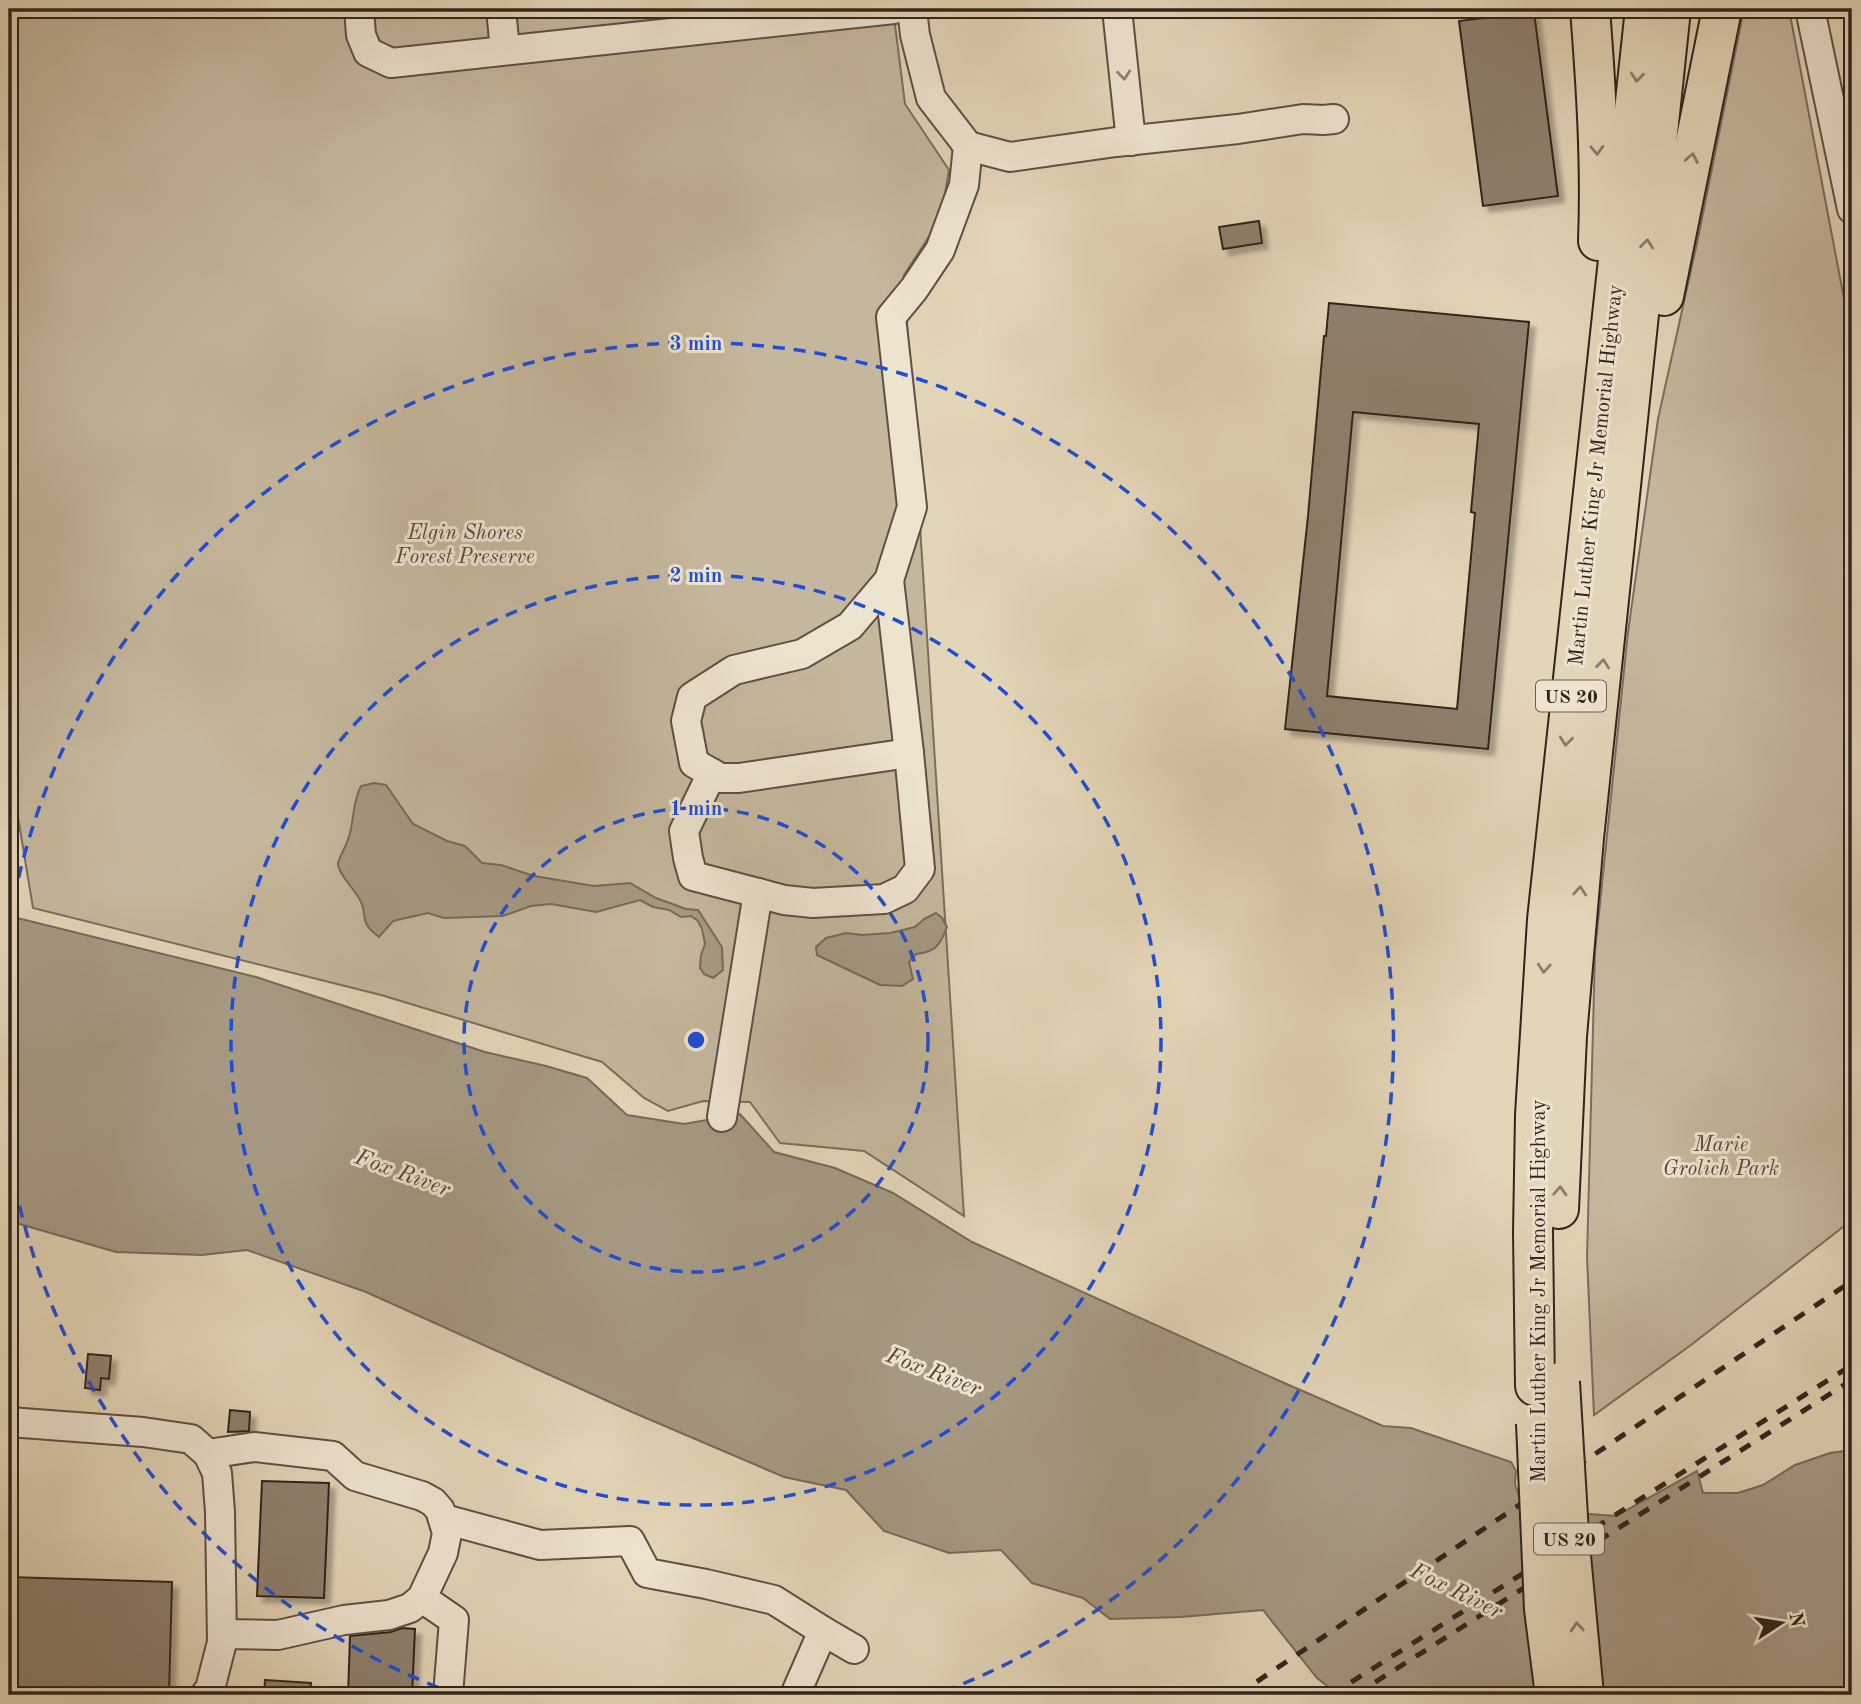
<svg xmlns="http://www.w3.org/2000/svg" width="1861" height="1704" viewBox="0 0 1861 1704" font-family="'Old Standard TT',serif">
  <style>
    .green { fill: #c5b79d; stroke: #7b6e5e; stroke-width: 2 }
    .water { fill: #a69983; stroke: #776a5b; stroke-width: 2 }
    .building { fill: #8e806e; stroke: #31241f; stroke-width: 2; fill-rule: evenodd; filter: url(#shadow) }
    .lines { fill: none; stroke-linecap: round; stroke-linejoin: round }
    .minor-casing { stroke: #5e5045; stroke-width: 32 }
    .highway-casing { stroke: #31241f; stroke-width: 42 }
    .minor { stroke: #ede4d0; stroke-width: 28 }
    .highway { stroke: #e3d5b7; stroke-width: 38 }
    .rail { stroke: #31241f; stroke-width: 5; stroke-dasharray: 12 12; stroke-linecap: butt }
    .highway-bridge-casing { stroke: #31241f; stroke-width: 42; stroke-linecap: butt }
    .highway-bridge { stroke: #e3d5b7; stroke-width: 38 }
    .oneway { stroke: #8f8478 }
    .oneway2 { stroke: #8a7c6b }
    .ring { fill: none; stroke: #1d4ed8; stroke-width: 3.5; stroke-dasharray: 12 9 }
    .labels { text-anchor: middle; stroke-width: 6; stroke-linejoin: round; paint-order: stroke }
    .shield { fill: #ede4d0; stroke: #695e54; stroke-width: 2 }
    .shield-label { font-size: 19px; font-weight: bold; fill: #31241f }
    .street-label { font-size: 21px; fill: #31241f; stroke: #ede4d0 }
    .park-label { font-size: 21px; font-style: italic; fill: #56493e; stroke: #ede4d0 }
    .water-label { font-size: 23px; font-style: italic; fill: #54473d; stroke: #ede4d0 }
    .centre { fill: #1d4ed8; stroke: #ede4d0; stroke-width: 3.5 }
    .ring-label { font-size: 21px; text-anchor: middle; font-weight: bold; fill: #1d4ed8; stroke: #ede4d0; stroke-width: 6; stroke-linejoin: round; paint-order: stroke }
  </style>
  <defs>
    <filter id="shadow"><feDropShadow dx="6" dy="6" stdDeviation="2" flood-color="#0004"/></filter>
  </defs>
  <rect width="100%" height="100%" fill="#e3d5b7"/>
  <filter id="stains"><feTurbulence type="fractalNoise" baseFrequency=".00286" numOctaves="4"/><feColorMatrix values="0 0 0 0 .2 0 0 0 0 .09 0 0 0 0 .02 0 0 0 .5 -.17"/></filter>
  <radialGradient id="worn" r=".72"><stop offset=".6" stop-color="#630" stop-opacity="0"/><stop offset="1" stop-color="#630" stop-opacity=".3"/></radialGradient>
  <g class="green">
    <path d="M9 9H893L905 104 949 170 941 218 904 275 964 1216 864 1151 780 1143 750 1102 703 1101 668 1111 644 1098 602 1062 381 995 33 908 9 763Z"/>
    <path d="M1744 9H1789L1852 341V1220L1691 1345 1594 1415 1587 1257 1595 952 1628 632 1658 419 1697 243Z"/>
  </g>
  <g class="water">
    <path d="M374 783 386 785 413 824 447 841 465 846 482 863 501 865 534 876 594 886 630 883 656 898 686 909 698 910 722 947 723 970 713 978 704 974 700 968 701 955 705 944 702 929 698 921 691 916 681 917 669 910 653 907 640 900 596 912 551 904 531 906 503 916 444 918 428 913 393 921 379 937C357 921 369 916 360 900 356 891 337 873 338 863 340 856 348 843 350 833 354 817 353 801 361 786Z"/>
    <path d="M936 913 942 918 947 927C940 945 936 952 916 954L909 962 913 979 902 986 880 985 817 955 816 947 826 938 846 933 862 935 890 933 915 927 924 919Z"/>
    <path d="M9 916 256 977 485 1052 546 1066 587 1078 627 1115 684 1124 740 1114 774 1152 835 1168 893 1193 972 1242 1282 1382 1383 1426 1411 1428 1511 1462 1516 1471 1515 1484 1520 1499 1533 1510 1616 1516 1697 1471 1703 1493H1738L1763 1485 1795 1465 1830 1453 1852 1450V1695H1339L1317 1678 1263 1610 1181 1617 1110 1619 1083 1598 1032 1583 1001 1550 949 1553 884 1531 846 1490 784 1477 632 1412 366 1292 247 1250 202 1255 116 1252 9 1221Z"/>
  </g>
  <g class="building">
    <path d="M1534 12 1558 196 1483 206 1459 21Z"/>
    <path d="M1259 221 1262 243 1223 249 1219 227Z"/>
    <path d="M1329 303 1529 322 1488 749 1285 729 1308 516 1324 336H1326ZM1353 412 1479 424 1471 512 1475 513 1457 709 1327 696Z"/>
    <path d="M88 1354 111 1356 109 1379 101 1378 100 1390 85 1388Z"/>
    <path d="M230 1410 250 1412 249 1431 228 1432Z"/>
    <path d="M262 1481 329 1483 324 1598 257 1596Z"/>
    <path d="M9 1577 172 1582 169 1695 29 1693V1689H9Z"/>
    <path d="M402 1628 415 1629 412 1695H348L350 1636 391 1632Z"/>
    <path d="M265 1680 311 1683 310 1695H264Z"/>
  </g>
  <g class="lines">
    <defs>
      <g id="minor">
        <path d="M359 9 361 35 368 52 391 63 894 9"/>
        <path d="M501 9 505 50"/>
        <path d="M912 9 915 35 931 98 968 146 1010 157 1116 142 1238 129 1303 119 1323 120 1334 119"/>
        <path d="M1117 9 1131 141"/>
        <path d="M1810 9 1852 209"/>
        <path d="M909 753 739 778H720L694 763 686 721 692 697 734 670 802 654 850 626 889 580 912 507 891 317 914 289 940 250 964 185 968 146"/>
        <path d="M712 773 684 831 688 858 693 876 758 893"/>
        <path d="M722 1117 758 893 784 900 813 903 884 899 905 889 920 869 909 753 889 580"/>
        <path d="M9 1422 143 1432 191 1439 208 1454 217 1473 220 1512 222 1642 210 1689 205 1695"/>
        <path d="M208 1454 254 1447 333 1456 355 1476 422 1496 433 1502 440 1510 447 1533 443 1553 422 1598 410 1608 389 1615 344 1620 278 1635 222 1634"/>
        <path d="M444 1519 540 1545 630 1541 647 1573 706 1584 774 1600 823 1631 795 1695"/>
        <path d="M422 1598 454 1620 448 1695"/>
        <path d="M823 1631 854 1649"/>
      </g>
      <g id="highway">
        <path d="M1590 9C1596 86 1601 164 1598 241"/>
        <path d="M1664 296 1722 9"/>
        <path d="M1559 1209 1567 1036 1584 838 1671 9"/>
        <path d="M1535 1386 1533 1232 1535 1115 1547 920 1645 9"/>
      </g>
    </defs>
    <use href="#minor" class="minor-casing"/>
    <use href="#highway" class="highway-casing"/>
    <use href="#minor" class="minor"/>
    <use href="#highway" class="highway"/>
    <g class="rail">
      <path d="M1237 1695 1852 1281"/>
      <path d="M1331 1695 1852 1365"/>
      <path d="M1355 1695 1852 1380"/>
    </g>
    <defs>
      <g id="highway-bridge">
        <path d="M1560 1382 1569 1534 1584 1695"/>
        <path d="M1536 1423 1544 1609 1555 1695"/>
      </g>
    </defs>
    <use href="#highway-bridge" class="highway-bridge-casing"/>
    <use href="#highway-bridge" class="highway-bridge"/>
  </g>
  <defs><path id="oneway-chevron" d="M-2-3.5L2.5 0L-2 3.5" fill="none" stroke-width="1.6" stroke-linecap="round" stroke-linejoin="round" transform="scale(1.75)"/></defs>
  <use class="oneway" href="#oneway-chevron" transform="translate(1124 75) rotate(84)"/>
  <g class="oneway2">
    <use href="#oneway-chevron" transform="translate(1637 77) rotate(96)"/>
    <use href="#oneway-chevron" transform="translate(1597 150) rotate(88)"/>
    <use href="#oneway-chevron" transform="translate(1692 158) rotate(-79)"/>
    <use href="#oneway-chevron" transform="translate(1647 244) rotate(-84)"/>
    <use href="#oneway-chevron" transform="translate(1603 664) rotate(-84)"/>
    <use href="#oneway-chevron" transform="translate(1566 741) rotate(96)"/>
    <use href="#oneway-chevron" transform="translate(1580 891) rotate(-85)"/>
    <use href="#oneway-chevron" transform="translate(1544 968) rotate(94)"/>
    <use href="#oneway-chevron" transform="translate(1560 1191) rotate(-87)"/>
    <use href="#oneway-chevron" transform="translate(1577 1627) rotate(-95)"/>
  </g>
  <g class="ring">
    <circle cx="696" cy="1040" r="232"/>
    <circle cx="696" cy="1040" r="465"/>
    <path d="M458 1695A697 697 0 0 1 10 1161M10 919A697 697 0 1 1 934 1695"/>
  </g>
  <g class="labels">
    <g class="shield">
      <rect x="1536" y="680.5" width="70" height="31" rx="5"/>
      <rect x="1534" y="1523.5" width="70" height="31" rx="5"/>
    </g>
    <g class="shield-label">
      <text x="1571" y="703">US 20</text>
      <text x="1569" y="1546">US 20</text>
    </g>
    <g class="street-label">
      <text transform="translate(1595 475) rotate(-84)" y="7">Martin Luther King Jr Memorial Highway</text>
      <text transform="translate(1538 1291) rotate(-90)" y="7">Martin Luther King Jr Memorial Highway</text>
    </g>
    <g class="park-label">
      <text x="465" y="539">Elgin Shores<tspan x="465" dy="24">Forest Preserve</tspan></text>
      <text x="1721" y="1151">Marie<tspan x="1721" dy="24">Grolich Park</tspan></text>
    </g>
    <g class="water-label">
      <text transform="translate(403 1172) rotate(20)" y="8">Fox River</text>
      <text transform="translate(934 1371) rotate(21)" y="8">Fox River</text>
      <text transform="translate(1457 1590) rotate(26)" y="8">Fox River</text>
    </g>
  </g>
  <circle cx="696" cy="1040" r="10" class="centre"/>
  <g class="ring-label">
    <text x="696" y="350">3 min</text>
    <text x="696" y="582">2 min</text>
    <text x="696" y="815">1 min</text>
  </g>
  <rect width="1861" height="1704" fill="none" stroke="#e3d5b7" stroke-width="35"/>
  <rect x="10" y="10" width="1840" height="1683" fill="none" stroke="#31241f" stroke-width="3.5"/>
  <rect x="18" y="18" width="1826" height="1669" fill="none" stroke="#31241f" stroke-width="2"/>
  <g transform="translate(1781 1623) rotate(78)" stroke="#ede4d0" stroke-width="5" paint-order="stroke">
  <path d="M0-5L12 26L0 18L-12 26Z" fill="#31241f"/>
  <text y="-10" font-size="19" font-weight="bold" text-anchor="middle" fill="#31241f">N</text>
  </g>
  <rect width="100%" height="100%" filter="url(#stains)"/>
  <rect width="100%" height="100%" fill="url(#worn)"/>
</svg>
